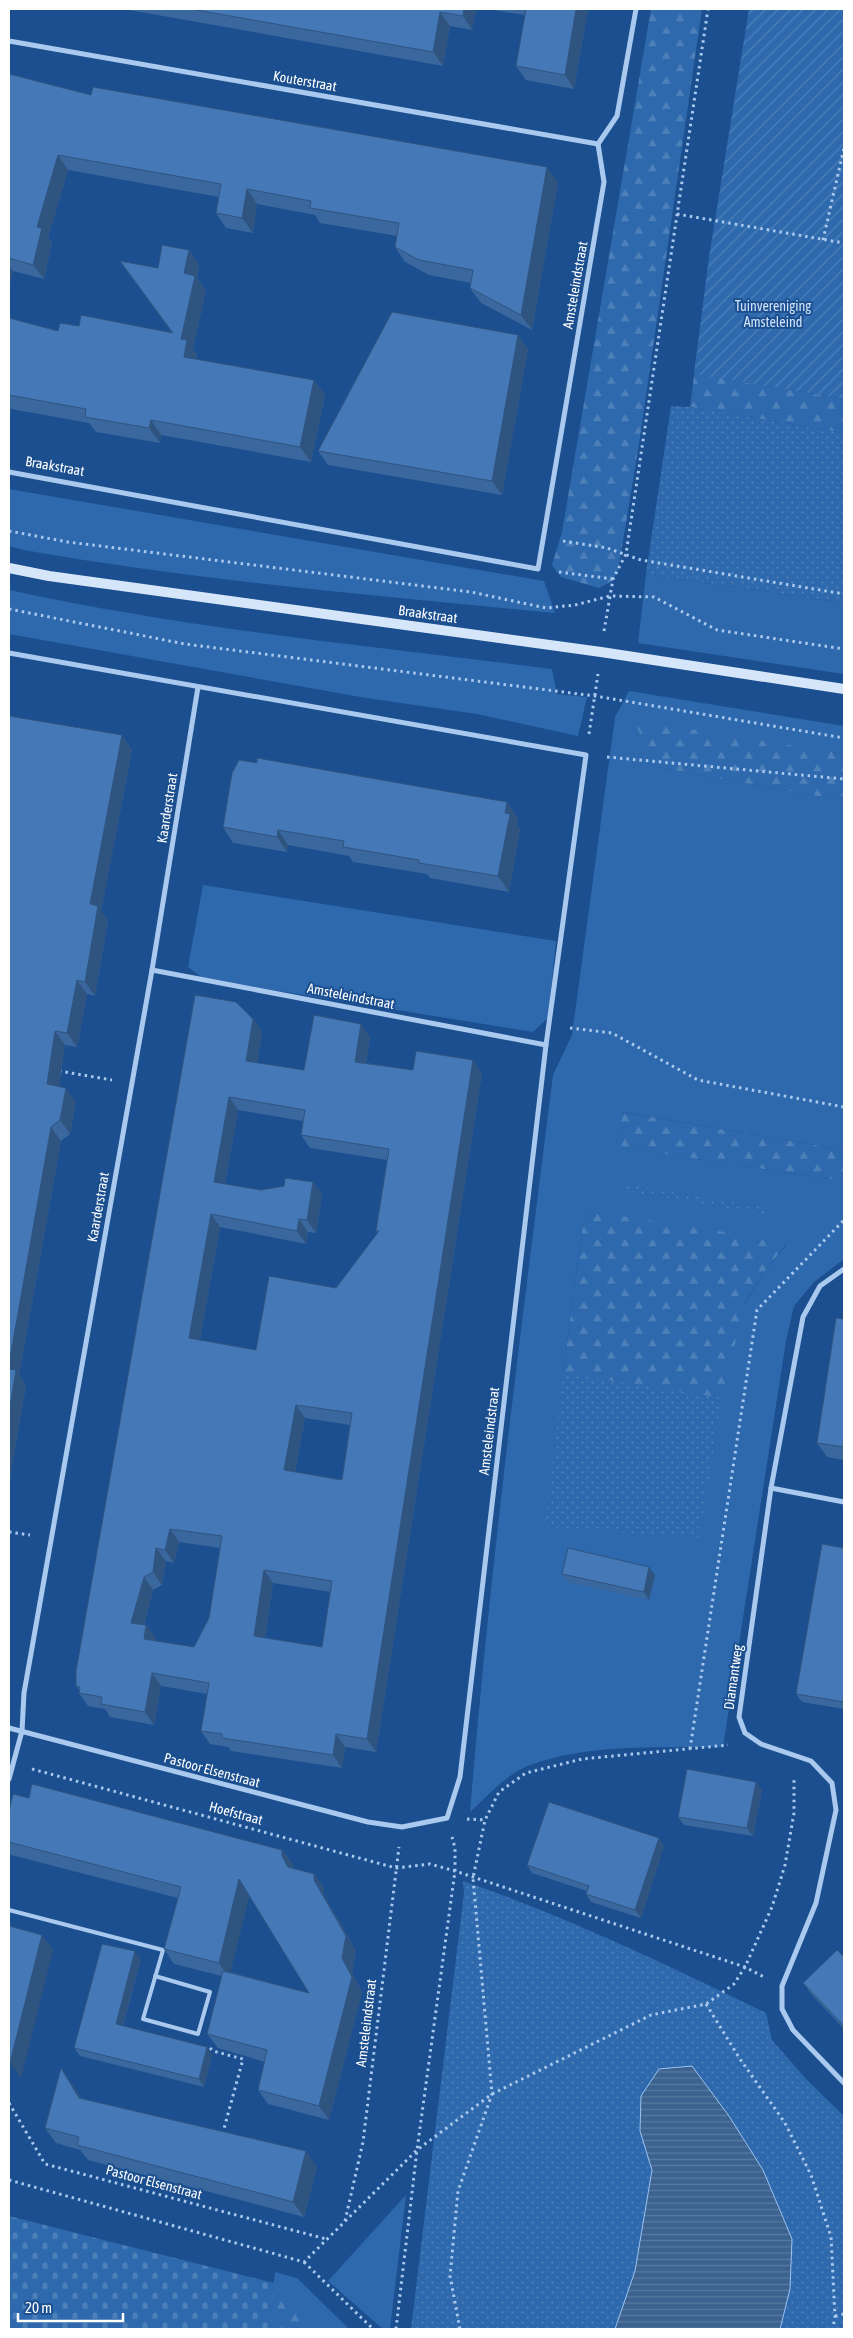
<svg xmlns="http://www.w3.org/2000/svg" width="853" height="2338" viewBox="0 0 853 2338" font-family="'Asap Condensed',sans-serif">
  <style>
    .grass { fill: #2e69ad; fill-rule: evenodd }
    .forest { fill: url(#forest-firs) }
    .cemetery { fill: url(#cemetery-stones) }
    .park { fill: url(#park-dots) }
    .garden { fill: url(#garden-furrows) }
    .water { fill: url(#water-rules); stroke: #9cc4f0 }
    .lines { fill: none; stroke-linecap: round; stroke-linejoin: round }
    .path { stroke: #a9c9ee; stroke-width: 3; stroke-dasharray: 2.5 4; stroke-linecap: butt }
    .lane { stroke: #a9c9ee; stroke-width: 4 }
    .street { stroke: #a9c9ee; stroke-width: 5 }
    .secondary { stroke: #d6e6fa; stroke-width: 10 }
    .wall { fill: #3a679d; fill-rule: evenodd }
    .shaded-wall { fill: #305480 }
    .building { fill: #4478b7; stroke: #305480; fill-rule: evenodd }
    .labels { text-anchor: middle; stroke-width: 4; stroke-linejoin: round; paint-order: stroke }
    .street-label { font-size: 14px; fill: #fff; stroke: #1b4f8f }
    .park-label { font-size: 14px; fill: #cfe3fa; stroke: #1b4f8f }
  </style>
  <defs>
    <pattern id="forest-firs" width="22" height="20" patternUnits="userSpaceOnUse" patternTransform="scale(1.25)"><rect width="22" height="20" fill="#2e69ad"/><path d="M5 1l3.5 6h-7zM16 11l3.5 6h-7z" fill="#4d80b9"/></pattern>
    <pattern id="cemetery-stones" width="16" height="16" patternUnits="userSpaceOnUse" patternTransform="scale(1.25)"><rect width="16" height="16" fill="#2e69ad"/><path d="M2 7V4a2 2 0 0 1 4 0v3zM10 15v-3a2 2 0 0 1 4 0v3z" fill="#4d80b9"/></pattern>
    <pattern id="park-dots" width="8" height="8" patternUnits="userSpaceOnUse" patternTransform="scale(1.25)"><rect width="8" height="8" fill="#2e69ad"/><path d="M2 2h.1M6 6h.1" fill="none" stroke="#4d80b9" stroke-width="1.8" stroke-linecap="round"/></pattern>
    <pattern id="garden-furrows" width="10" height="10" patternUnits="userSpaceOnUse" patternTransform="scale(1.25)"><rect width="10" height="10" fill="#2e69ad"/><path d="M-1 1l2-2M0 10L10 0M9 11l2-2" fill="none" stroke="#4d80b9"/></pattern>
    <pattern id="water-rules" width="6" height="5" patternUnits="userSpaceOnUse" patternTransform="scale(1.25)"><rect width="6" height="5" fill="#3c6290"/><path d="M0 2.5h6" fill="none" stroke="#597aa1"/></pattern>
  </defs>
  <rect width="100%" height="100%" fill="#1b4f8f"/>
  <g class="grass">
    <path d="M9 489 544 581 555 613C377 596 200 581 24 550L9 546Z"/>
    <path d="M646 574 844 603V674L638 643Z"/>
    <path d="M9 590C188 629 371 646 552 669L557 694 587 697 578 736 477 714 366 698 9 634Z"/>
    <path d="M629 691 844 726V754L763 742 657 767 844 801V1150L622 1112 616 1143 625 1148 844 1181V1259L814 1282 794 1306 786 1341 723 1747C661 1748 592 1743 533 1764 508 1772 489 1795 470 1812 490 1566 522 1321 553 1075L572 1035 615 717ZM589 1211 785 1246V1247L764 1272 745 1304 563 1373 583 1223Z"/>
    <path d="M203 885 556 941 548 1018 533 1032 204 979 188 967Z"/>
    <path d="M406 2195 390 2329H383L328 2281Z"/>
    <path d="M275 2272 297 2278 349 2329H301V2317L272 2296Z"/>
  </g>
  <g class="forest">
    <path d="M651 9H702L639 444 618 571 612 581 599 588 561 577 552 565 562 532Z"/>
    <path d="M710 251 714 377 844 399V433L690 407Z"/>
    <path d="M633 720 844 754V801L657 767Z"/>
    <path d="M621 1112 844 1150V1181L624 1148 616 1144Z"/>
    <path d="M589 1211 763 1238 785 1246 764 1272 745 1303 722 1398 563 1373 583 1223Z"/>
    <path d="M272 2296 294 2304 301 2317V2329H270Z"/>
  </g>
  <path class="cemetery" d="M9 2216 274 2283 270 2329H9Z"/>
  <g class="park">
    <path d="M671 406 690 407 844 433V603L646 574Z"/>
    <path d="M620 1183 766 1208 765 1214 619 1190Z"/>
    <path d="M563 1373 722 1398 699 1538 545 1527Z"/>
    <path d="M463 1881C568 1917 667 1965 766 2013L772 2040 807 2080 844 2116V2329H411L464 1893Z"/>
  </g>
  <path class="garden" d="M749 9H844V399L694 374 710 251Z"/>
  <path class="water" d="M692 2066 729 2116 763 2170 792 2239 790 2289 780 2329H615L635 2271 652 2170 640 2131 641 2096 659 2069Z"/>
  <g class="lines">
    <g class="path">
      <path d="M677 214 844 243"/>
      <path d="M823 240 844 148"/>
      <path d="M9 531 68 542 471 592 546 608 575 605 610 596 654 597 717 630 844 649"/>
      <path d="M563 541 607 548 641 560 844 594"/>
      <path d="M559 572 613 579"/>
      <path d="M9 609 185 644 595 696 844 738"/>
      <path d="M604 631 613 579 626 554 708 9"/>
      <path d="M589 734 598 674"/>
      <path d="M607 757 844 779"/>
      <path d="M570 1028 612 1033 698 1080 844 1107"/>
      <path d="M59 1071 112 1080"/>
      <path d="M9 1532 30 1535"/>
      <path d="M690 1749 757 1310 844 1220"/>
      <path d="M32 1769 396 1868 430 1864 455 1871 745 1967 764 1977"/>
      <path d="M467 1819 485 1820"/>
      <path d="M706 2004 740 2059 785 2123 811 2175 831 2237 835 2316 833 2329"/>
      <path d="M210 2048 213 2051 243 2059 222 2136"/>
      <path d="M9 2103 45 2164 326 2239"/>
      <path d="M9 2180 304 2262 417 2150 492 2094 651 2015 706 2004 734 1984 745 1967 772 1907 785 1865 794 1813V1777"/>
      <path d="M345 2221 363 2142 399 1847"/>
      <path d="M304 2262 373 2329"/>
      <path d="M835 2316 844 2314"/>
      <path d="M396 2329 417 2150 455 1871V1848L452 1837"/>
      <path d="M460 2329 450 2276 458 2191 492 2094 473 1878 485 1820 499 1792 526 1773 582 1759 728 1745"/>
    </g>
    <path class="lane" d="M9 1910 163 1950 143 2019 198 2034 210 1992 155 1976"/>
    <g class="street">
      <path d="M9 41 598 144"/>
      <path d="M9 472 538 569 604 182 598 144 617 116 636 9"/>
      <path d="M9 653 586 755 546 1045 460 1777 447 1818 402 1827 368 1822 9 1728"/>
      <path d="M152 970 546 1045"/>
      <path d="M844 1269 820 1286 803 1317 771 1488 739 1717 745 1733 761 1744 811 1761 832 1783 836 1810 816 1903 782 1986V2009L793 2030 844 2083"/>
      <path d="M771 1488 844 1502"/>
      <path d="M9 1779 22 1731 24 1693 152 970 198 687"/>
    </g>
    <path class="secondary" d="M9 568 49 576 601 652 844 689"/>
  </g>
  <g class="wall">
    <path d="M126 9H476L472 30 450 26 443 66 135 11Z"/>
    <path d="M486 9H588L574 89 526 80 516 66 525 15Z"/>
    <path d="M9 74 91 95 558 182 532 330 481 303 470 288 471 283 429 275 405 262 395 247 397 236 320 223 315 215 257 204 253 233 226 228 216 213 219 197 68 170 48 238 52 243 44 279 13 271 9 286Z"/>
    <path d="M189 250 199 264 197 278 206 291 193 348 197 355 196 359 325 395 311 462 161 435 160 443 96 432 89 423 11 409 10 416H9V318L58 331 79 326 172 333 120 261 158 268Z"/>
    <path d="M518 335 528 349 502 495 328 465 318 451Z"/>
    <path d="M9 716 122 735 132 750 101 911 108 920 95 996 87 994 77 1047 65 1045 59 1086 76 1102 70 1134 61 1141 19 1375 26 1385 9 1483Z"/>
    <path d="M507 802 518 818 517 824 520 829 509 892 430 878 427 874 353 862 349 856 288 845 287 852 233 843 223 827Z"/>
    <path d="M195 995 253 1019 262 1032 257 1063 304 1070 370 1037 366 1063 413 1070 482 1073 376 1752 345 1747 342 1768 231 1751 228 1747 210 1744 201 1731 207 1694 161 1686 154 1725 110 1717 105 1709 88 1706 79 1693 80 1691 76 1686ZM238 1110 303 1121 301 1135 310 1148 387 1160 376 1231 378 1233 336 1288 256 1350 200 1340 220 1227 306 1244 308 1232 316 1233 322 1195 313 1182 261 1190 225 1184ZM305 1418 350 1425 342 1480 295 1472ZM179 1542 220 1548 209 1618 194 1647 155 1641 156 1638 146 1625H144L153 1590 162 1585 166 1561 174 1563ZM273 1583 331 1592 322 1647 265 1638Z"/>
    <path d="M844 1319V1460L827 1457 817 1443Z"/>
    <path d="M844 1548V1709L802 1702 796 1694Z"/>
    <path d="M649 1567 655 1575 649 1600 568 1582 562 1574Z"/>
    <path d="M756 1782 762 1790 753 1836 684 1825 678 1817Z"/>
    <path d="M29 1798 282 1850 293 1864V1868L314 1874 324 1888V1895L356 1951 352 1973 362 1992 329 2120 268 2104 258 2090 265 2062 218 2048 207 2034 222 1976 174 1964 164 1949 178 1898 11 1855 9 1851V1811ZM249 1896 309 1993 230 1972Z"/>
    <path d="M664 1846 641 1918 591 1902 586 1894 587 1891 532 1873 527 1865Z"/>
    <path d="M844 1957V2029L812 1995 803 1983Z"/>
    <path d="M141 1959 123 2026 212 2055 204 2087 80 2056 74 2048Z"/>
    <path d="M61 2068 81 2098 317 2167 304 2217 88 2160 80 2150 56 2143 45 2128Z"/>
  </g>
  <g class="shaded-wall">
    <path d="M464 9H476L472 30 463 16Z"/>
    <path d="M576 9H588L574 89 565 75Z"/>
    <path d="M440 12 450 26 443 66 433 52Z"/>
    <path d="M58 155 68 170 48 238 52 243 44 279 33 265 37 227Z"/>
    <path d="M547 167 558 182 532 330 521 315Z"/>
    <path d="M247 189 257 204 253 233 242 218Z"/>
    <path d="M189 250 199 264 197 278 206 291 193 348 197 355 194 372 184 357 181 339 184 273Z"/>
    <path d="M9 266 13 271 9 286Z"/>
    <path d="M518 335 528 349 502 495 492 481Z"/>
    <path d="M314 380 325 395 311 462 300 447Z"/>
    <path d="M9 405 11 409 10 416 9 414Z"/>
    <path d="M151 420 161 435 160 443 149 428Z"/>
    <path d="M122 735 132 750 101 911 108 920 95 996 85 982 90 904Z"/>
    <path d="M507 802 518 818 517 824 520 829 509 892 498 876 505 813Z"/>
    <path d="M278 830 288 845 287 852 277 837Z"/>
    <path d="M77 980 87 994 77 1047 67 1033Z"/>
    <path d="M253 1019 262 1032 256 1074 246 1061Z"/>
    <path d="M361 1024 370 1037 364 1075 355 1062Z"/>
    <path d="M55 1031 65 1045 57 1098 47 1084Z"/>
    <path d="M473 1060 482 1073 376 1752 367 1739Z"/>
    <path d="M66 1088 76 1102 70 1134 60 1120Z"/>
    <path d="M229 1097 238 1110 223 1195 214 1182Z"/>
    <path d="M51 1127 61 1141 19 1375 26 1385 9 1483V1364Z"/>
    <path d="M313 1182 322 1195 316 1233 307 1220Z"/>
    <path d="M211 1214 220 1227 198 1351 189 1338Z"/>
    <path d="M299 1219 308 1232 306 1244 297 1231Z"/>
    <path d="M296 1405 305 1418 293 1483 284 1470Z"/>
    <path d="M170 1529 179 1542 174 1563 165 1550Z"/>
    <path d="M156 1548 166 1561 162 1585 153 1572Z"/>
    <path d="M649 1567 655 1575 649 1600 644 1592Z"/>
    <path d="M264 1570 273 1583 263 1649 254 1636Z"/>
    <path d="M144 1577 153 1590 141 1636 131 1623Z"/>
    <path d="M146 1625 156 1638 153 1652 144 1639Z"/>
    <path d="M152 1673 161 1686 154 1725 145 1712Z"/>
    <path d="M336 1734 345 1747 342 1768 333 1755Z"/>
    <path d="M756 1782 762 1790 753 1836 747 1828Z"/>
    <path d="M659 1838 664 1846 641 1918 635 1910Z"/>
    <path d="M282 1850 293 1864V1871L288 1867 282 1856Z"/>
    <path d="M314 1874 324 1888V1895L356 1951 352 1973 362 1992 329 2120 319 2106 342 1958 314 1880Z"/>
    <path d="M239 1879 250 1894 229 1978 219 1963Z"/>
    <path d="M42 1935 53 1950 21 2078 10 2063Z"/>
    <path d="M135 1951 141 1959 121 2032 116 2024Z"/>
    <path d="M207 2047 212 2055 204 2087 199 2079Z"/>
    <path d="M61 2068 72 2084 90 2113 79 2098Z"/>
    <path d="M306 2151 317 2167 304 2217 293 2202Z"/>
  </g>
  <g class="building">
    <path d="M191 9H464L463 16 440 12 433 52Z"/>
    <path d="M526 9H576L565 75 516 66Z"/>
    <path d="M9 74 91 95 93 87 547 167 521 315 470 288 473 270 419 260 395 247 399 223 310 208 311 201 247 189 242 218 216 213 221 184 58 155 37 227 42 228 33 265 9 258Z"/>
    <path d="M162 245 189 250 184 273 195 276 181 339 187 340 184 357 314 380 300 447 151 420 149 428 85 417 86 409 9 395V318L58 331 60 323 79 326 81 315 173 333 120 261 158 268Z"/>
    <path d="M392 312 518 335 492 481 318 451Z"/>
    <path d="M9 716 122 735 90 904 98 906 85 982 77 980 67 1033 55 1031 47 1084 66 1088 60 1120 51 1127 9 1364Z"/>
    <path d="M257 758 507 802 505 813 510 814 498 876 419 863V860L343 847 344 841 278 830 277 837 223 827 232 773 239 760 257 763Z"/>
    <path d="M195 995 236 1002 253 1019 246 1061 304 1070 314 1015 361 1024 355 1062 413 1070 416 1051 473 1060 367 1739 336 1734 333 1755 222 1738V1734L201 1731 209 1683 152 1673 145 1712 101 1704 102 1697 79 1693 80 1687 76 1686V1671ZM229 1097 305 1110 301 1135 389 1149 376 1231H379L336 1288 269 1276 256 1350 189 1338 211 1214 297 1231 299 1219 307 1220 313 1182 285 1178 284 1186 261 1190 214 1182ZM296 1405 352 1413 342 1480 284 1470ZM170 1529 222 1536 209 1618 194 1647 144 1639 146 1625 131 1623 144 1577 153 1572 156 1548 165 1550ZM264 1570 332 1581 322 1647 254 1636Z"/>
    <path d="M836 1318 844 1319V1447L817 1443Z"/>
    <path d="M9 1369 16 1370 9 1413Z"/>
    <path d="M822 1544 844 1548V1702L796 1694Z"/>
    <path d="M568 1548 649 1567 644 1592 562 1574Z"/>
    <path d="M687 1769 756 1782 747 1828 678 1817Z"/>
    <path d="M32 1784 282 1850V1856L288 1867 314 1874V1880L346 1936 342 1958 352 1977 319 2106 258 2090 267 2050 207 2034 223 1971 309 1993 239 1879 219 1963 164 1949 181 1887 9 1842V1811L13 1794 29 1798Z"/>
    <path d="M549 1802 659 1838 635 1910 586 1894 589 1886 527 1865Z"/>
    <path d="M9 1926 42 1935 10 2063 9 2061Z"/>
    <path d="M102 1944 135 1951 116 2024 207 2047 199 2079 74 2048Z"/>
    <path d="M837 1950 844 1957V2026L803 1983Z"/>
    <path d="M61 2068 79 2098 306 2151 293 2202 77 2145 79 2137 45 2128Z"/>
  </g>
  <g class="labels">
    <g class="street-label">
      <text transform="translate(305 81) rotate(10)" y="5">Kouterstraat</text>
      <text transform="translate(575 285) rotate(-80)" y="5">Amsteleindstraat</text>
      <text transform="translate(55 466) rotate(10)" y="5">Braakstraat</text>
      <text transform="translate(428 614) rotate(8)" y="5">Braakstraat</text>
      <text transform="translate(167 808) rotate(-81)" y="5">Kaarderstraat</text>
      <text transform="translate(351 996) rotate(11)" y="5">Amsteleindstraat</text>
      <text transform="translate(98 1207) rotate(-80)" y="5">Kaarderstraat</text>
      <text transform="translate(489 1431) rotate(-83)" y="5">Amsteleindstraat</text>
      <text transform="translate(733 1677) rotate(-82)" y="5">Diamantweg</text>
      <text transform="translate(212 1770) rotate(15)" y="5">Pastoor Elsenstraat</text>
      <text transform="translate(236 1813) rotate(15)" y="5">Hoefstraat</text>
      <text transform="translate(366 2023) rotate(-83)" y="5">Amsteleindstraat</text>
      <text transform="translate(154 2182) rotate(15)" y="5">Pastoor Elsenstraat</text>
    </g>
    <g class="park-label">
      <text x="773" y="311">Tuinvereniging<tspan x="773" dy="16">Amsteleind</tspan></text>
    </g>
  </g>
  <rect width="853" height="2338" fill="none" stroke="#ffffff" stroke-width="20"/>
  <path d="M18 2313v8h105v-8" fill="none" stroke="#ffffff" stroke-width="2.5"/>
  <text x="25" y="2313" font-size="15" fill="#ffffff" stroke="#1b4f8f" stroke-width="4" paint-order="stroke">20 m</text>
</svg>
